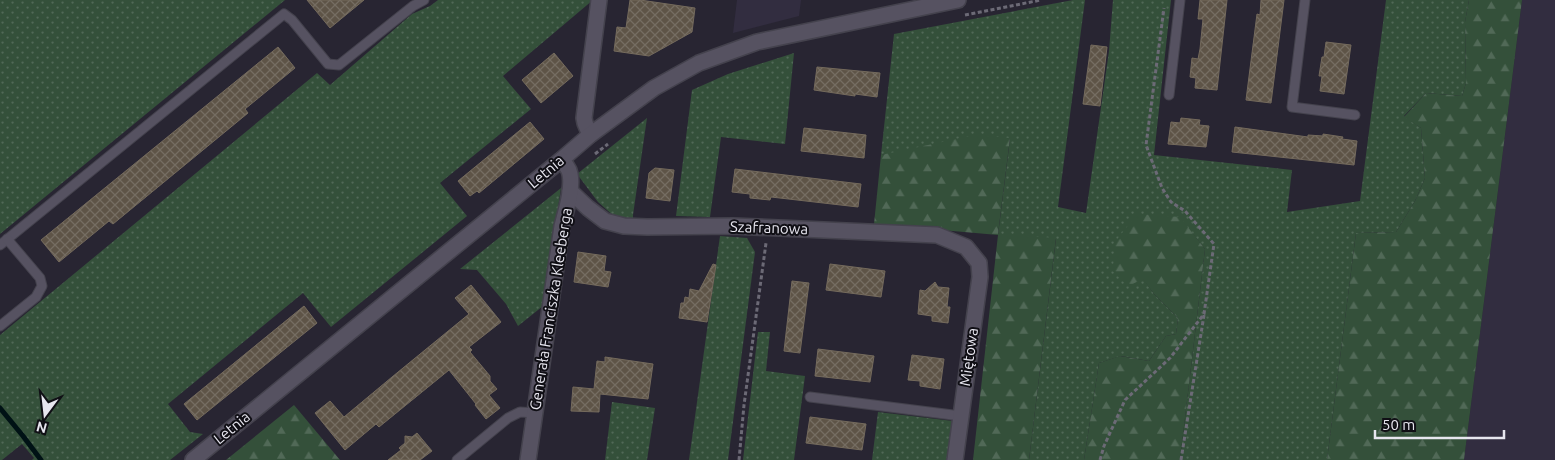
<svg xmlns="http://www.w3.org/2000/svg" width="1555" height="460" viewBox="0 0 1555 460" font-family="Ubuntu,sans-serif">
  <style>
    .built { fill: #322d40 }
    .grass { fill: url(#grass-dots) }
    .forest { fill: url(#forest-firs) }
    .lines { fill: none; stroke-linecap: round; stroke-linejoin: round }
    .stream { stroke: #001215; stroke-width: 5 }
    .building { fill: url(#building-cross-hatch); stroke: #746a5c }
    .lane-casing { stroke: #44424d; stroke-width: 11 }
    .street-casing { stroke: #44424d; stroke-width: 18 }
    .path { stroke: #6c6a76; stroke-width: 3; stroke-dasharray: 4 2.5; stroke-linecap: butt }
    .lane { stroke: #565261; stroke-width: 9 }
    .street { stroke: #565261; stroke-width: 15 }
    .labels { text-anchor: middle; stroke-width: 4; stroke-linejoin: round; paint-order: stroke }
    .street-label { font-size: 15px; fill: #e7e6ef; stroke: #100f15 }
  </style>
  <defs>
    <pattern id="grass-dots" width="8" height="8" patternUnits="userSpaceOnUse" patternTransform="scale(1.25)"><rect width="8" height="8" fill="#34503a"/><path d="M2 2h.1M6 6h.1" fill="none" stroke="#516957" stroke-width="1.8" stroke-linecap="round"/></pattern>
    <pattern id="forest-firs" width="22" height="20" patternUnits="userSpaceOnUse" patternTransform="scale(1.25)"><rect width="22" height="20" fill="#34503a"/><path d="M5 1l3.5 6h-7zM16 11l3.5 6h-7z" fill="#516957"/></pattern>
    <pattern id="building-cross-hatch" width="8" height="8" patternUnits="userSpaceOnUse" patternTransform="scale(1.25)"><rect width="8" height="8" fill="#5e5447"/><path d="M0 0l8 8M0 8l8-8" fill="none" stroke="#756d62"/></pattern>
  </defs>
  <rect width="100%" height="100%" fill="#282532"/>
  <g class="built">
    <path d="M737 0H801L799 16 733 33Z"/>
    <path d="M1522 0H1555V460H1464Z"/>
  </g>
  <g class="grass">
    <path d="M0 0H285L0 234Z"/>
    <path d="M438 0H593L503 76 531 109 440 183 467 216 331 327 303 293 168 404 190 432 203 434 170 460H32L34 458 22 444 2 460H0V335L317 73 330 85 412 14 430 6Z"/>
    <path d="M1073 0H1085L1058 207 1086 213 1109 51 1113 0H1171L1154 155 1292 170 1287 212 1360 201 1386 0H1469L1465 22 1466 83 1462 96 1426 93 1404 116 1421 128 1425 178 1415 201 1396 232 1356 233 1327 460H1180L1205 249 1179 217 1143 278 1154 294 1178 318 1176 334 1166 336 1149 361 1121 356 1099 363 1084 460H1029L1056 239 998 235 1010 139 881 155 894 34Z"/>
    <path d="M794 53 785 144 721 137 710 217 676 216 692 90 728 74Z"/>
    <path d="M647 118 633 215V220L616 218 598 202 577 174Z"/>
    <path d="M561 188 543 306 518 326 506 304 477 270 460 269Z"/>
    <path d="M720 236 747 238 755 252 728 460H689Z"/>
    <path d="M758 332H770L766 371 805 376 794 460H743Z"/>
    <path d="M612 402 655 408 647 460H605Z"/>
    <path d="M878 412 953 421 948 460H872Z"/>
  </g>
  <g class="forest">
    <path d="M1469 0H1522L1464 460H1327L1356 233 1396 232 1415 201 1425 178 1421 128 1404 117 1426 93 1462 96 1466 83 1465 22Z"/>
    <path d="M975 135 1010 138 998 234 1056 238 1029 460H973L998 235 874 224 881 155Z"/>
    <path d="M1137 214 1180 217 1205 249 1180 460H1084L1099 363 1120 356 1149 361 1166 336 1176 334 1178 318 1154 294 1143 279 1128 286 1113 271 1115 242Z"/>
    <path d="M294 405 340 460H226Z"/>
  </g>
  <g class="lines">
    <path class="stream" d="M0 408 23 436 41 460"/>
  </g>
  <g class="building">
    <path d="M307 0H364L330 28Z"/>
    <path d="M630 0H640L695 8 692 32 649 56 614 51 617 27 626 28Z"/>
    <path d="M1200 0H1227L1217 90 1195 88 1196 78 1190 77 1192 58 1198 59 1200 49 1203 19H1198Z"/>
    <path d="M1261 0H1284L1271 103 1246 100 1257 14 1260 15Z"/>
    <path d="M1326 42 1351 45 1344 94 1320 91 1322 76H1319L1322 57H1324Z"/>
    <path d="M1091 45 1107 47 1100 106 1083 104Z"/>
    <path d="M278 47 295 68 245 109 248 113 113 224 109 221 59 262 41 240Z"/>
    <path d="M554 53 573 76 541 103 522 80Z"/>
    <path d="M817 67 880 73 877 97 855 94V96L814 90Z"/>
    <path d="M1181 118 1200 120 1199 125 1209 126 1206 147 1168 144 1171 122 1180 123Z"/>
    <path d="M530 122 544 139 479 193 477 191 470 196 458 181Z"/>
    <path d="M1235 127 1308 137V135L1323 136V134L1343 137 1342 139 1357 141 1354 165 1232 152Z"/>
    <path d="M804 128 866 135 864 158 801 151Z"/>
    <path d="M655 168 674 170 670 201 646 198 649 173Z"/>
    <path d="M735 169 861 184 858 207 771 197 770 200 750 198V194L732 192Z"/>
    <path d="M578 252 606 256 604 271 611 272 608 287 574 282Z"/>
    <path d="M713 264 716 265 707 322 679 318 681 303H684L685 297 689 298 690 289 699 291Z"/>
    <path d="M830 264 885 271 881 297 826 290Z"/>
    <path d="M792 281 809 283 800 353 784 351Z"/>
    <path d="M935 282 938 287 949 288 947 307H950L948 323 932 321V316L918 314 920 290 925 291Z"/>
    <path d="M471 285 501 322 469 347 472 350 470 352 490 376V381L497 389 489 395 500 408 486 419 475 405 476 404 449 370 379 427 376 424 345 450 315 413 330 401 344 417 392 377 469 314 455 298Z"/>
    <path d="M304 306 317 323 197 420 184 404Z"/>
    <path d="M818 349 874 356 870 382 815 376Z"/>
    <path d="M912 355 944 359 940 389 920 386V381L908 380Z"/>
    <path d="M605 357 653 364 648 399 600 394 599 412 571 411 573 387 594 389 597 361 605 362Z"/>
    <path d="M810 417 866 424 862 450 806 443Z"/>
    <path d="M417 433 432 451 420 460H388L401 450 399 448 405 443V436L412 437Z"/>
  </g>
  <g class="lines">
    <defs>
      <g id="lane">
        <path d="M1305 0 1292 107 1355 115"/>
        <path d="M1169 95 1180 0"/>
        <path d="M0 245 284 14 292 20 328 64 339 65 413 6 424 0"/>
        <path d="M0 326 36 297 42 286 40 278 7 239"/>
        <path d="M810 397 961 416"/>
        <path d="M457 460 508 418 520 412 535 413"/>
      </g>
      <g id="street">
        <path d="M590 135 585 123 584 118 599 0"/>
        <path d="M570 191 588 208 605 221 624 226 647 227 733 226 937 235 966 247 979 263 980 277 955 460"/>
        <path d="M193 460 561 160 590 135 654 88 699 63 757 42 958 0"/>
        <path d="M528 460 562 226C566 211 573 189 570 174 569 168 565 164 561 160"/>
      </g>
    </defs>
    <use href="#lane" class="lane-casing"/>
    <use href="#street" class="street-casing"/>
    <g class="path">
      <path d="M965 15 1041 0"/>
      <path d="M595 154 608 144"/>
      <path d="M739 460 744 405 766 243"/>
      <path d="M1100 460 1104 446 1125 400 1170 358 1204 314 1214 244 1185 211 1171 202 1162 188 1146 145 1164 8"/>
      <path d="M1181 460 1204 315"/>
    </g>
    <use href="#lane" class="lane"/>
    <use href="#street" class="street"/>
  </g>
  <g class="labels">
    <g class="street-label">
      <text transform="translate(546 172) rotate(-40)" y="5">Letnia</text>
      <text transform="translate(769 228) rotate(2)" y="5">Szafranowa</text>
      <text transform="translate(551 309) rotate(-81)" y="5">Generała Franciszka Kleeberga</text>
      <text transform="translate(969 357) rotate(-82)" y="5">Miętowa</text>
      <text transform="translate(232 428) rotate(-39)" y="5">Letnia</text>
    </g>
  </g>
  <g transform="translate(45 415) rotate(195)" stroke="#100f15" stroke-width="4" paint-order="stroke">
  <path d="M0-4L9 19L0 12L-9 19Z" fill="#e7e6ef"/>
  <text y="-8" font-size="14" font-weight="bold" text-anchor="middle" fill="#e7e6ef">N</text>
  </g>
  <path d="M1375 430v8h129v-8" fill="none" stroke="#e7e6ef" stroke-width="2.5"/>
  <text x="1382" y="430" font-size="15" fill="#e7e6ef" stroke="#100f15" stroke-width="4" paint-order="stroke">50 m</text>
</svg>
